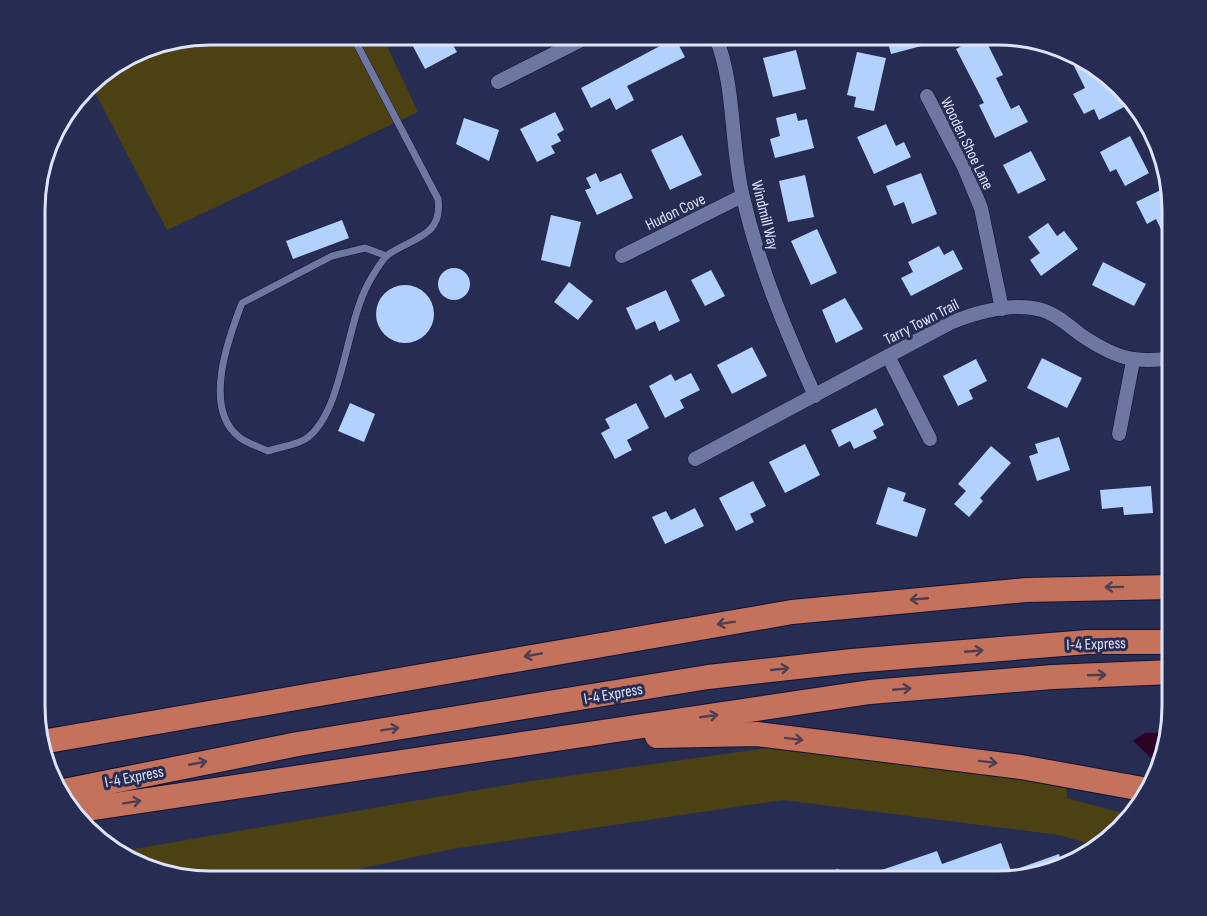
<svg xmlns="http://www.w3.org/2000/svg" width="1207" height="916" viewBox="0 0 1207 916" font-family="'Sofia Sans Condensed',sans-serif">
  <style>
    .green { fill: #4b4113 }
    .water { fill: #2c0325 }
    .building { fill: #b2d1fc }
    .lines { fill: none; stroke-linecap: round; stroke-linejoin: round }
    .lane-casing { stroke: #111236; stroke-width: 8 }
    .street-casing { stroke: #111236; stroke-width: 15 }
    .highway-casing { stroke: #111236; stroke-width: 26 }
    .lane { stroke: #6e76a2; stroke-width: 7 }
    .street { stroke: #6e76a2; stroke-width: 14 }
    .highway { stroke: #c4725b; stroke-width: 24 }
    .oneway { stroke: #4e3e54 }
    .labels { text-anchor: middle; stroke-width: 6; stroke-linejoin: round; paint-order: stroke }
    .street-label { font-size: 16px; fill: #dee3fc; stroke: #272c52 }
    .rim { fill: none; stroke: #dee3fc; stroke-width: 3 }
  </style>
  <rect width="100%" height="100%" fill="#272c52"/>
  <g class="green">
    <path d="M210 35H382L418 112 167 230 90 83 95 78 153 44Z"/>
    <path d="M789 745 1066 782 1067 798 1132 816 1097 846 1059 835 783 800 452 849 302 881H199L143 868 116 852 525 782Z"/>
  </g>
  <path class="water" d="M1169 732 1162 760 1150 757 1133 741 1145 733Z"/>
  <g class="building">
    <path d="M407 35H429L432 42 447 35 457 52 425 69Z"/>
    <path d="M886 35H952V38L891 54Z"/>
    <path d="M983 35 1003 75 996 78 1011 109 1019 105 1028 122 995 138 979 105 984 103 956 49Z"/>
    <path d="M675 38 685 57 627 86 634 100 616 110 610 98 591 108 581 88Z"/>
    <path d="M1065 48 1112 78 1128 105 1099 120 1094 109 1084 114 1073 94 1085 88Z"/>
    <path d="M796 50 806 89 773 97 763 58Z"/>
    <path d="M857 52 886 58 874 111 854 107 856 97 847 95Z"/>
    <path d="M555 112 564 130 557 134 561 141 551 146 555 153 537 162 520 129Z"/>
    <path d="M796 113 798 121 807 119 814 148 775 158 770 139 780 136 776 118Z"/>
    <path d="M464 118 499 130 489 161 456 144Z"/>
    <path d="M886 124 896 146 904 142 911 157 874 174 857 137Z"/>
    <path d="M682 135 702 175 670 190 651 150Z"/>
    <path d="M1130 136 1149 173 1125 186 1116 169 1110 172 1100 152Z"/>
    <path d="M1031 151 1046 180 1018 194 1003 165Z"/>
    <path d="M596 173 600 182 621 173 633 198 597 215 585 190 591 188 586 178Z"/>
    <path d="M921 173 937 214 912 224 904 202 894 206 886 186Z"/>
    <path d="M805 175 814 217 788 222 779 181Z"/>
    <path d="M1167 187 1172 210V252L1156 219 1147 224 1136 202Z"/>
    <path d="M551 215 581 222 570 267 541 260Z"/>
    <path d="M342 220 349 238 293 259 286 241Z"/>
    <path d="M1048 223 1057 236 1064 231 1078 249 1041 276 1030 260 1040 253 1028 237Z"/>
    <path d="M817 229 837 273 811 285 791 241Z"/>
    <path d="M939 246 944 255 953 250 963 269 911 296 901 278 913 272 908 262Z"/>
    <path d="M1103 262 1146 284 1134 306 1092 285Z"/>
    <circle cx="454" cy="284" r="16"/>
    <path d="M711 270 725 296 705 306 691 280Z"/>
    <path d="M569 282 593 301 578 320 554 302Z"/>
    <circle cx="405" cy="314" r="29"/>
    <path d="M666 290 680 321 659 331 655 321 636 330 626 308Z"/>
    <path d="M845 298 863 329 836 343 822 310Z"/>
    <path d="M752 347 767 376 732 394 717 365Z"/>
    <path d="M1042 358 1082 378 1067 408 1027 388Z"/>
    <path d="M976 359 987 381 969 390 973 399 958 406 943 376Z"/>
    <path d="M691 373 700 390 680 400 684 408 665 418 649 386 671 374 675 381Z"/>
    <path d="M350 403 375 414 364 442 338 431Z"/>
    <path d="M636 403 649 428 627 440 632 450 615 459 601 433 610 428 605 419Z"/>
    <path d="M876 408 884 425 873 431 877 438 854 449 850 441 839 447 831 430Z"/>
    <path d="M1059 437 1070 470 1037 481 1029 456 1038 453 1035 444Z"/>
    <path d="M805 444 820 475 785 493 769 462Z"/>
    <path d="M991 446 1011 463 980 498 983 501 969 517 954 504 966 491 958 484Z"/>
    <path d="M753 481 766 506 750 514 754 522 736 531 719 498Z"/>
    <path d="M1151 486 1153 513 1124 515 1123 507 1102 509 1100 490Z"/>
    <path d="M888 487 906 493 903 501 926 509 917 537 876 524Z"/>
    <path d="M695 508 704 526 665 544 652 517 666 511 671 520Z"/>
    <path d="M1001 843 1011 871 1059 854 1063 866 997 882 876 881 873 873 937 851 942 864Z"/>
  </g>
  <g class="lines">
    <defs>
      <g id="lane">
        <path d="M352 35 438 199C443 236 414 237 389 254 381 260 373 275 368 284 345 327 343 411 307 438 298 445 279 447 268 451 258 446 245 443 238 436 203 407 228 339 242 303L332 256 365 248 387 256"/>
        <path d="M837 872 842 881"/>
      </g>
      <g id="street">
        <path d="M715 35C736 86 730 144 743 197 759 267 786 331 815 396"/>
        <path d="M498 82 591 35"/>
        <path d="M927 96 964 167 981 208 1002 309"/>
        <path d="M622 256 742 196"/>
        <path d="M888 356 930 439"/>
        <path d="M1119 434 1133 361"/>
        <path d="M695 459 950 323C977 312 1013 302 1042 310 1056 314 1069 326 1081 335 1114 357 1133 364 1172 358"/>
      </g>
      <g id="highway">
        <path d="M657 736 757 734 1021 767 1148 790"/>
        <path d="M42 742 792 612 1026 590 1172 587"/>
        <path d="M59 792 298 744 708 677 852 661 1088 642H1172"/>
        <path d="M74 811 870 692 1052 677 1172 672"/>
      </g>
    </defs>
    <use href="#lane" class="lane-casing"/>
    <use href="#street" class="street-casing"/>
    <use href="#highway" class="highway-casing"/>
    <use href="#lane" class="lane"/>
    <use href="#street" class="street"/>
    <use href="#highway" class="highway"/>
  </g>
  <defs><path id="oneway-shaft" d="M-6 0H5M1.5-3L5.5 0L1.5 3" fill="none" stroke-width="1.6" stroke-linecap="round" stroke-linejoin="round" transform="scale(1.5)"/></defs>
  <g class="oneway">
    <use href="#oneway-shaft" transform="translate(1114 587) rotate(179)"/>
    <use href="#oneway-shaft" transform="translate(919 599) rotate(175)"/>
    <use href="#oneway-shaft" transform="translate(726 623) rotate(171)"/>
    <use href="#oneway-shaft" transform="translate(974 651) rotate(-5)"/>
    <use href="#oneway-shaft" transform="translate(533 655) rotate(170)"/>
    <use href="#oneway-shaft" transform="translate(780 669) rotate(-6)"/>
    <use href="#oneway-shaft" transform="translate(1097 675) rotate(-2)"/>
    <use href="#oneway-shaft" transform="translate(902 689) rotate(-5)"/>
    <use href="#oneway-shaft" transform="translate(709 716) rotate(-8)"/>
    <use href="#oneway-shaft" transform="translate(390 729) rotate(-9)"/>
    <use href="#oneway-shaft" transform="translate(794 739) rotate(7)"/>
    <use href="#oneway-shaft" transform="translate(988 762) rotate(7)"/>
    <use href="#oneway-shaft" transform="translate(198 763) rotate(-11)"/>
    <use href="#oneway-shaft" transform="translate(132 802) rotate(-9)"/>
  </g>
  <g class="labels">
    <g class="street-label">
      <text transform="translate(968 143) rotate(64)" y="6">Wooden Shoe Lane</text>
      <text transform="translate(675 211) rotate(-26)" y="6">Hudon Cove</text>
      <text transform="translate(766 215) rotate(76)" y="6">Windmill Way</text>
      <text transform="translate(921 321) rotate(-27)" y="6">Tarry Town Trail</text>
      <text transform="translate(1096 643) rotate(-2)" y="6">I-4 Express</text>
      <text transform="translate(613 693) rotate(-10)" y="6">I-4 Express</text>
      <text transform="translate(134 776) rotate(-11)" y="6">I-4 Express</text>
    </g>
  </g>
  <path d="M0 0H1207V916H0ZM210 45H997A165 165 0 0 1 1162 210V706A165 165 0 0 1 997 871H210A165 165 0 0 1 45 706V210A165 165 0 0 1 210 45Z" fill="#272c52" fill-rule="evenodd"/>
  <path class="rim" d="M210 45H997A165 165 0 0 1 1162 210V706A165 165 0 0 1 997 871H210A165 165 0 0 1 45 706V210A165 165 0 0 1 210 45Z"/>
</svg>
